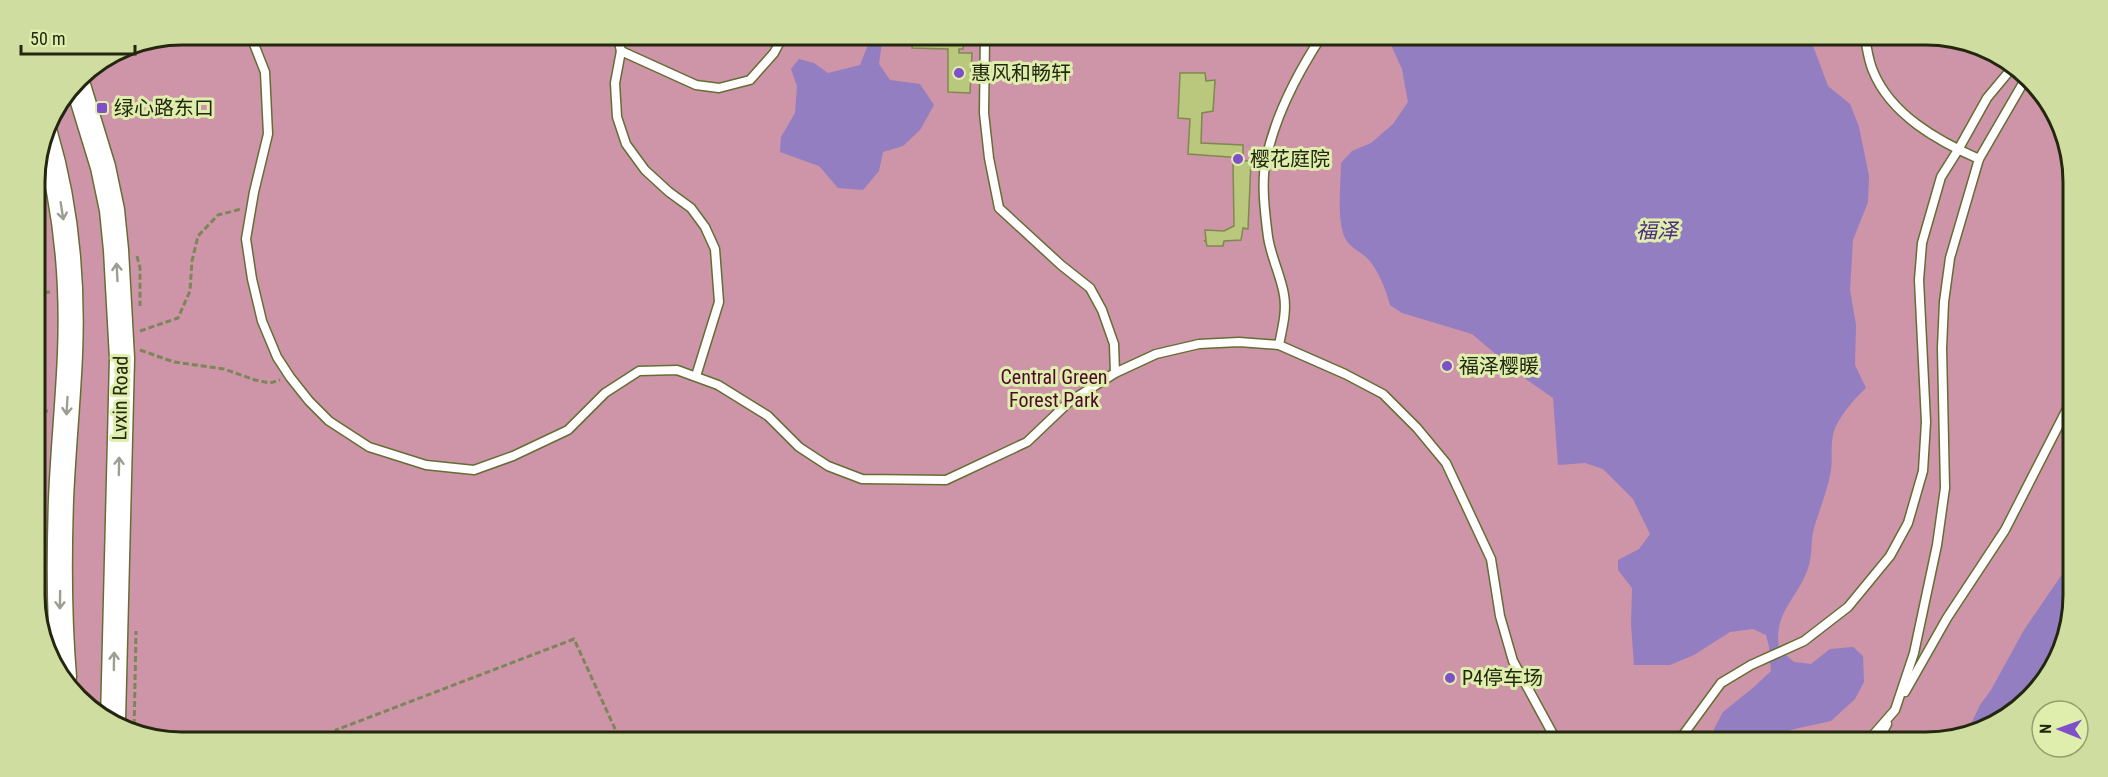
<svg xmlns="http://www.w3.org/2000/svg" width="2108" height="777" viewBox="0 0 2108 777" font-family="'Roboto Condensed','Noto Sans SC',sans-serif">
  <style>
    .green { fill: #ce94a7 }
    .water { fill: #927ec0 }
    .building { fill: #b9c87d; stroke: #7e894d; stroke-width: 1.5 }
    .lines { fill: none; stroke-linecap: round; stroke-linejoin: round }
    .lane-casing { stroke: #646e33; stroke-width: 11 }
    .secondary-casing { stroke: #646e33; stroke-width: 27 }
    .path { stroke: #7c8659; stroke-width: 3; stroke-dasharray: 6 3; stroke-linecap: butt }
    .lane { stroke: #fff; stroke-width: 8 }
    .secondary { stroke: #fff; stroke-width: 24 }
    .oneway { stroke: #9c9e93 }
    .poi-dot { fill: #7e4fc8; stroke: #dfedad; stroke-width: 2 }
    .labels { text-anchor: middle; stroke-width: 6; stroke-linejoin: round; paint-order: stroke }
    .poi-label { font-size: 20px; fill: #22270e; stroke: #dfedad; text-anchor: start }
    .park-label { font-size: 20px; fill: #4e092a; stroke: #dfedad }
    .street-label { font-size: 20px; fill: #22270e; stroke: #dfedad }
    .water-label { font-size: 21px; font-style: italic; fill: #4a2b7a; stroke: #dfedad }
    .rim { fill: none; stroke: #22270e; stroke-width: 3 }
  </style>
  <rect width="100%" height="100%" fill="#d2e0a0"/>
  <path class="green" d="M182 34 1926 35 1973 42 2037 85 2072 163 2066 642 2015 712 1935 742H182L135 735 71 692 37 623 35 172 50 117 85 71 126 46Z"/>
  <g class="water">
    <path d="M1390 35H1809L1828 86 1850 104 1859 127 1869 176 1868 202 1853 240 1850 290 1856 325 1855 365 1866 388C1855 398 1844 411 1837 424 1829 438 1833 455 1831 470 1828 491 1818 512 1813 532 1811 543 1812 554 1809 565 1799 599 1773 610 1779 649L1794 662 1811 664 1830 649 1853 647 1863 656 1864 682 1855 699 1831 721 1790 730 1777 742H1719L1714 729 1723 712 1754 687 1771 671 1769 647 1766 635 1753 629 1730 632 1694 655 1670 665H1634L1631 624 1632 588 1618 570V560L1639 549 1650 534 1633 499 1603 469 1585 463 1558 465 1553 398 1523 377 1472 334 1402 313 1390 305C1386 290 1379 271 1368 259 1359 250 1347 247 1343 233 1337 212 1341 185 1341 163L1352 151 1371 143 1393 124 1408 102 1402 69 1392 47Z"/>
    <path d="M870 40 882 42 879 64 890 80 920 84 934 105 920 130 903 146 883 152 879 171 863 190 838 188 819 166 780 152 781 137 795 113 797 86 791 69 799 59 814 63 828 73 860 65Z"/>
    <path d="M2067 567 2066 642 2015 712 1968 730 1980 705 1991 690 2024 630Z"/>
  </g>
  <g class="building">
    <path d="M914 35 964 39 963 49H959V53H972L970 93 948 92V49L912 48Z"/>
    <path d="M1180 73H1205L1206 81 1215 80 1213 111 1202 113 1201 143 1243 145V158L1188 154 1190 119 1178 118Z"/>
    <path d="M1233 161H1251L1248 229 1243 228 1241 240 1224 241 1223 246H1207L1206 241H1204L1206 240 1205 230 1224 231 1234 226Z"/>
  </g>
  <g class="lines">
    <defs>
      <g id="lane">
        <path d="M250 34 265 72 268 134 254 192 246 239 252 279 262 321 277 357 290 377 309 401 329 421 369 447 426 465 474 470 513 456 568 430 605 393 639 371 677 370 718 385 768 416 799 447 828 466 862 479 946 480 1027 442 1069 402 1115 373 1156 354 1199 344 1239 342 1279 345 1345 374 1383 394 1417 428 1446 463 1491 559 1500 616 1513 661 1555 738 1561 742"/>
        <path d="M617 34 621 51 615 83 617 117 626 144 645 170 669 192 691 208 705 227 715 249 719 302 696 376"/>
        <path d="M985 34 984 113 989 158 999 208 1061 265 1090 288 1102 310 1114 344 1115 373"/>
        <path d="M1864 34C1867 46 1868 60 1873 71 1891 115 1938 141 1979 159"/>
        <path d="M621 51 696 85 719 88 750 80 774 53 784 34"/>
        <path d="M1279 345C1282 329 1287 312 1284 295 1281 276 1271 257 1268 237 1265 214 1261 182 1266 160 1275 115 1298 72 1323 34"/>
        <path d="M1905 692 1947 618 2005 530 2069 405"/>
        <path d="M1681 742 1683 735 1721 683 1751 665 1804 641 1848 607 1890 556 1908 523 1923 471 1926 422 1919 280 1922 243 1941 177 1958 150 1987 98 2012 68"/>
        <path d="M1867 742 1895 710 1914 653 1937 545 1945 488 1942 348 1944 302 1950 258 1979 159 2026 78"/>
        <path d="M1877 742 1887 724"/>
      </g>
      <g id="secondary">
        <path d="M77 82 103 167 112 210 116 250 122 358 113 720"/>
        <path d="M45 133C66 204 73 280 70 354 68 403 63 451 61 500 59 559 59 618 64 677"/>
      </g>
    </defs>
    <use href="#lane" class="lane-casing"/>
    <use href="#secondary" class="secondary-casing"/>
    <g class="path">
      <path d="M137 256 140 268V306"/>
      <path d="M35 293 52 292"/>
      <path d="M140 331 178 318 190 291 192 261 198 236 218 215 241 209"/>
      <path d="M140 350 174 362 224 369 255 380 270 383 280 380"/>
      <path d="M36 412 48 411"/>
      <path d="M134 734 136 631"/>
      <path d="M336 742V730L574 639 621 742"/>
    </g>
    <use href="#lane" class="lane"/>
    <use href="#secondary" class="secondary"/>
  </g>
  <defs><path id="oneway-shaft" d="M-6 0H5M1.5-3L5.5 0L1.5 3" fill="none" stroke-width="1.6" stroke-linecap="round" stroke-linejoin="round" transform="scale(1.5)"/></defs>
  <g class="oneway">
    <use href="#oneway-shaft" transform="translate(62 211) rotate(81)"/>
    <use href="#oneway-shaft" transform="translate(117 272) rotate(-93)"/>
    <use href="#oneway-shaft" transform="translate(67 406) rotate(93)"/>
    <use href="#oneway-shaft" transform="translate(119 466) rotate(-89)"/>
    <use href="#oneway-shaft" transform="translate(60 600) rotate(91)"/>
    <use href="#oneway-shaft" transform="translate(114 661) rotate(-89)"/>
  </g>
  <g class="poi-dot">
    <circle cx="959" cy="73" r="6"/>
    <rect x="96" y="102" width="12" height="12" rx="3"/>
    <circle cx="1238" cy="159" r="6"/>
    <circle cx="1447" cy="366" r="6"/>
    <circle cx="1450" cy="678" r="6"/>
  </g>
  <g class="labels">
    <g class="poi-label">
      <text x="971" y="80">惠风和畅轩</text>
      <text x="114" y="115">绿心路东口</text>
      <text x="1250" y="166">樱花庭院</text>
      <text x="1459" y="373">福泽樱暖</text>
      <text x="1462" y="685">P4停车场</text>
    </g>
    <g class="park-label">
      <text x="1054" y="384">Central Green<tspan x="1054" dy="23">Forest Park</tspan></text>
    </g>
    <g class="street-label">
      <text transform="translate(120 398) rotate(-89)" y="7">Lvxin Road</text>
    </g>
    <g class="water-label">
      <text x="1657" y="238">福泽</text>
    </g>
  </g>
  <path d="M0 0H2108V777H0ZM182 45H1926A137 137 0 0 1 2063 182V595A137 137 0 0 1 1926 732H182A137 137 0 0 1 45 595V182A137 137 0 0 1 182 45Z" fill="#d0dda0" fill-rule="evenodd"/>
  <path class="rim" d="M182 45H1926A137 137 0 0 1 2063 182V595A137 137 0 0 1 1926 732H182A137 137 0 0 1 45 595V182A137 137 0 0 1 182 45Z"/>
  <g transform="translate(2060 729) rotate(271)"><circle r="28" fill="#dfedad" stroke="#939e6d" stroke-width="1.5"/>
  <path d="M0-4.5L10 22L0 15L-10 22Z" fill="#7e4fc8"/>
  <text y="-9" font-size="16" font-weight="bold" text-anchor="middle" fill="#22270e">N</text>
  </g>
  <path d="M21 45v9h114v-9" fill="none" stroke="#22270e" stroke-width="3"/>
  <text x="30" y="45" font-size="18" fill="#22270e" stroke="#dfedad" stroke-width="4.5" paint-order="stroke">50 m</text>
</svg>
